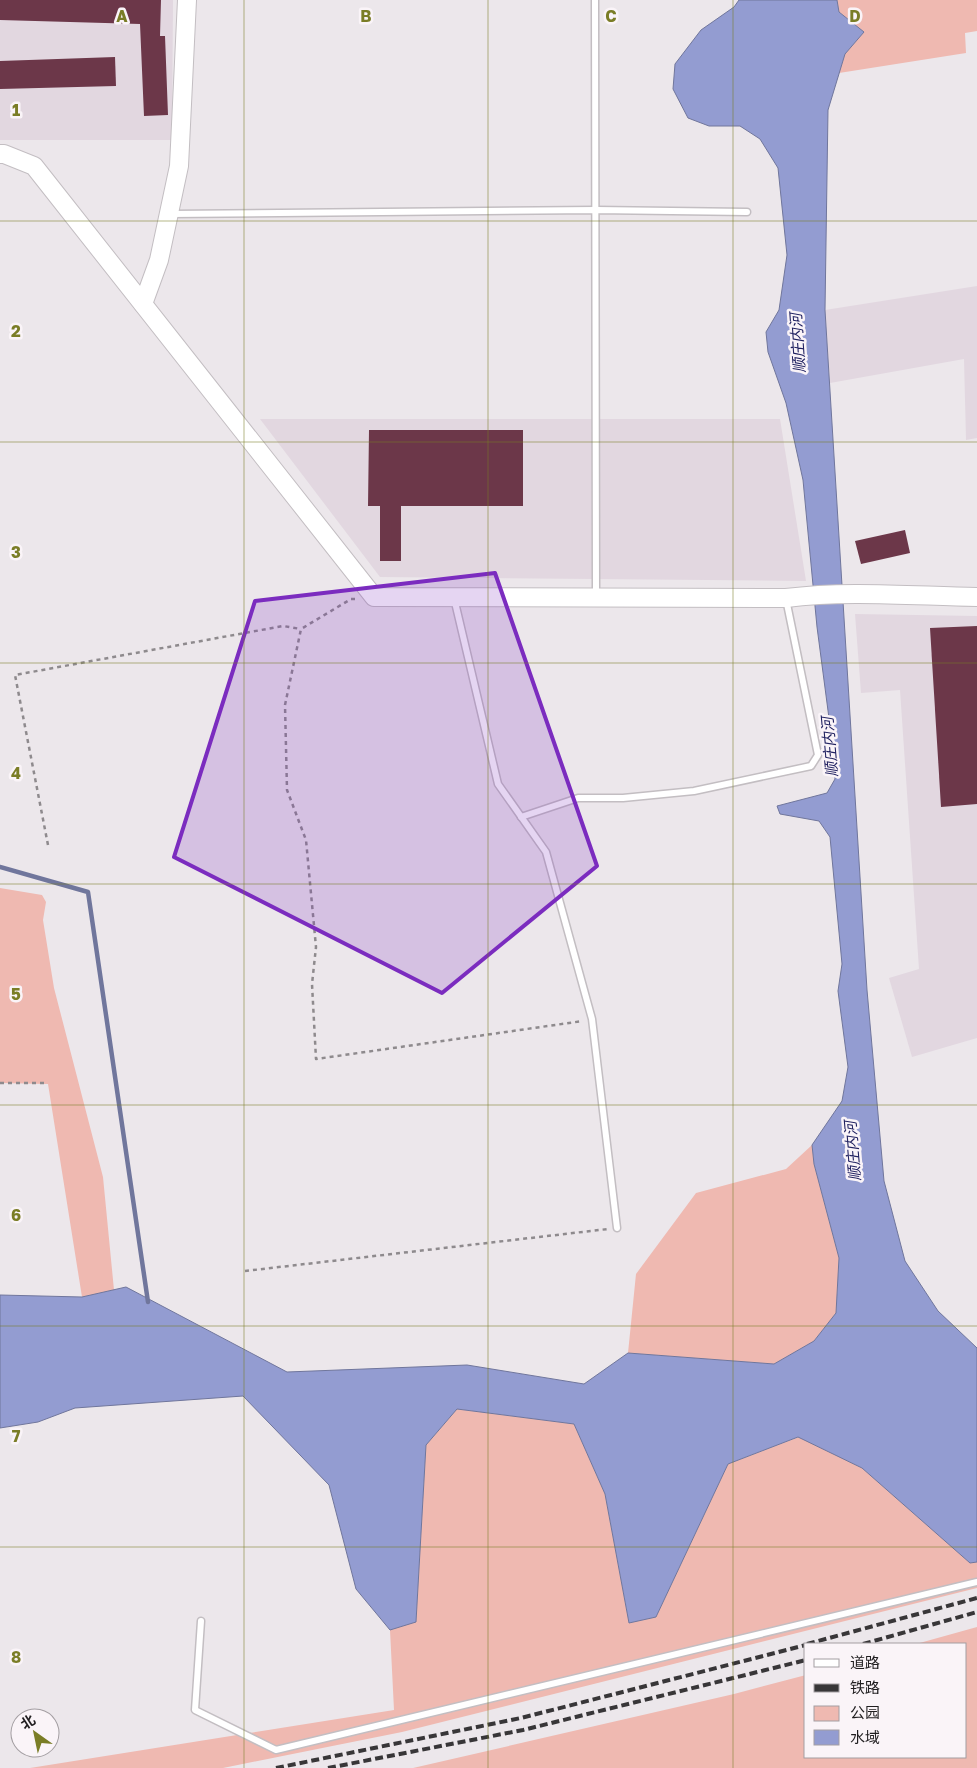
<svg xmlns="http://www.w3.org/2000/svg" width="977" height="1768" viewBox="0 0 977 1768" font-family="'Golos Text','Noto Sans SC',sans-serif">
  <style>
    .built { fill: #e2d7e0 }
    .green { fill: #efb9b1 }
    .water { fill: #939cd1; stroke: #70769c }
    .lines { fill: none; stroke-linecap: round; stroke-linejoin: round }
    .stream { stroke: #70769c; stroke-width: 4.5 }
    .building { fill: #6c3749 }
    .lane-casing { stroke: #c3bec2; stroke-width: 9 }
    .secondary-casing { stroke: #c3bec2; stroke-width: 20 }
    .path { stroke: #8e8a8d; stroke-width: 2.5; stroke-dasharray: 4 4; stroke-linecap: butt }
    .lane { stroke: #fff; stroke-width: 6 }
    .secondary { stroke: #fff; stroke-width: 18 }
    .rail { stroke: #383638; stroke-width: 4; stroke-dasharray: 8 4; stroke-linecap: butt }
    .marked { fill: #7b2cbf; fill-opacity: 0.2; stroke: #7b2cbf; stroke-width: 4; stroke-linejoin: round }
    .grid { fill: none; stroke: #7a7d26; stroke-width: 1; stroke-opacity: 0.55 }
    .labels { text-anchor: middle; stroke-width: 5; stroke-linejoin: round; paint-order: stroke }
    .water-label { font-size: 15px; font-style: italic; fill: #202160; stroke: #faf4f8 }
    .grid-label { font-size: 16px; text-anchor: middle; font-weight: bold; fill: #7a7d26; stroke: #faf4f8; stroke-width: 5; stroke-linejoin: round; paint-order: stroke }
  </style>
  <rect width="100%" height="100%" fill="#ece7eb"/>
  <g class="built">
    <path d="M0 0H173L172 140H0Z"/>
    <path d="M977 286V438L966 440 964 359 830 383 825 310Z"/>
    <path d="M260 419H780L806 581 380 577Z"/>
    <path d="M855 614 977 616V1038L912 1057 889 978 919 969 900 690 861 693Z"/>
  </g>
  <g class="green">
    <path d="M837 0H977V31L965 33 966 53 839 73 845 54 864 32 839 12Z"/>
    <path d="M0 888 42 895 46 902 43 920 54 988 103 1177 114 1290 82 1297 48 1084 0 1083Z"/>
    <path d="M812 1145 814 1164 839 1258 836 1313 814 1341 774 1364 628 1353 636 1274 696 1193 786 1169Z"/>
    <path d="M457 1409 574 1424 605 1494 629 1623 656 1617 728 1464 799 1437 862 1468 970 1563 977 1562V1588L402 1732 223 1768H30L394 1710 390 1630 416 1621 426 1445Z"/>
    <path d="M977 1627V1768H413L734 1694 806 1675V1757H966V1644H916Z"/>
  </g>
  <path class="water" d="M739 0H837L839 12 864 32 845 54 828 110 825 310 867 990 884 1181 905 1261 938 1311 977 1348V1562L970 1563 862 1468 798 1437 728 1464 656 1617 629 1623 605 1494 574 1424 457 1409 426 1445 416 1622 390 1630 356 1589 329 1485 243 1396 75 1408 38 1422 0 1428V1295L82 1297 126 1287 287 1372 467 1365 584 1384 628 1353 774 1364 814 1341 836 1313 839 1258 814 1164 812 1145 842 1101 848 1067 838 991 842 964 830 837 819 821 780 814 777 806 827 793 835 779 832 741 817 627 803 480 786 403 768 352 766 332 779 310 787 255 778 168 760 139 740 126H709L688 118 673 89 675 64 701 30 734 7Z"/>
  <g class="lines">
    <path class="stream" d="M0 867 88 892 148 1302"/>
  </g>
  <g class="building">
    <path d="M0 0H161L160 36H165L168 115 144 116 140 24 0 20Z"/>
    <path d="M115 57 116 86 0 89V61Z"/>
    <path d="M369 430H523V506H401V561H380V506H368Z"/>
    <path d="M905 530 910 553 861 564 855 541Z"/>
    <path d="M977 626V804L941 807 930 628Z"/>
  </g>
  <g class="lines">
    <defs>
      <g id="lane">
        <path d="M595 0 596 596"/>
        <path d="M170 214 596 210 747 212"/>
        <path d="M454 598 498 784 546 852 592 1019 617 1228"/>
        <path d="M521 817 578 798H623L694 791 811 766 818 755 786 599"/>
        <path d="M201 1621 195 1710 276 1750 977 1582"/>
      </g>
      <g id="secondary">
        <path d="M0 154H4L34 166 374 597 786 598C847 590 915 596 977 597"/>
        <path d="M143 304 159 260 179 166 187 0"/>
      </g>
    </defs>
    <use href="#lane" class="lane-casing"/>
    <use href="#secondary" class="secondary-casing"/>
    <g class="path">
      <path d="M355 599H351L301 629 285 705 287 790 306 840 316 947 312 984 316 1059 583 1021"/>
      <path d="M48 845 15 675 283 626 301 629"/>
      <path d="M0 1083H44"/>
      <path d="M245 1271 608 1229"/>
    </g>
    <use href="#lane" class="lane"/>
    <use href="#secondary" class="secondary"/>
    <g class="rail">
      <path d="M807 1644 977 1598"/>
      <path d="M863 1644 977 1612"/>
      <path d="M276 1768 521 1718 806 1645"/>
      <path d="M328 1768 523 1730 806 1660"/>
    </g>
  </g>
  <path class="marked" d="M495 573 597 866 442 993 174 857 255 601Z"/>
  <path class="grid" d="M244 0V1768M488 0V1768M733 0V1768M0 221H977M0 442H977M0 663H977M0 884H977M0 1105H977M0 1326H977M0 1547H977"/>
  <g class="labels">
    <g class="water-label">
      <text transform="translate(798 343) rotate(-94)" y="5">顺庄内河</text>
      <text transform="translate(830 747) rotate(-95)" y="5">顺庄内河</text>
      <text transform="translate(853 1151) rotate(-95)" y="5">顺庄内河</text>
    </g>
  </g>
  <g class="grid-label">
    <text x="122" y="22">A</text>
    <text x="366" y="22">B</text>
    <text x="611" y="22">C</text>
    <text x="855" y="22">D</text>
    <text x="16" y="116">1</text>
    <text x="16" y="337">2</text>
    <text x="16" y="558">3</text>
    <text x="16" y="779">4</text>
    <text x="16" y="1000">5</text>
    <text x="16" y="1221">6</text>
    <text x="16" y="1442">7</text>
    <text x="16" y="1663">8</text>
  </g>
  <rect x="804" y="1643" width="162" height="115" fill="#faf4f8" stroke="#a39ea2"/>
  <rect x="814" y="1659" width="25" height="8" fill="#ffffff" stroke="#a39ea2"/>
  <text x="850" y="1668" font-size="15" fill="#201e20">道路</text>
  <rect x="814" y="1684" width="25" height="8" fill="#383638" stroke="#a39ea2"/>
  <text x="850" y="1693" font-size="15" fill="#201e20">铁路</text>
  <rect x="814" y="1706" width="25" height="15" fill="#efb9b1" stroke="#a39ea2"/>
  <text x="850" y="1718" font-size="15" fill="#201e20">公园</text>
  <rect x="814" y="1730" width="25" height="15" fill="#939cd1" stroke="#a39ea2"/>
  <text x="850" y="1743" font-size="15" fill="#201e20">水域</text>
  <g transform="translate(35 1733) rotate(327)"><circle r="24" fill="#faf4f8" stroke="#a39ea2"/>
  <path d="M0-4L9 19L0 12L-9 19Z" fill="#7a7d26"/>
  <text y="-8" font-size="14" font-weight="bold" text-anchor="middle" fill="#201e20">北</text>
  </g>
</svg>
